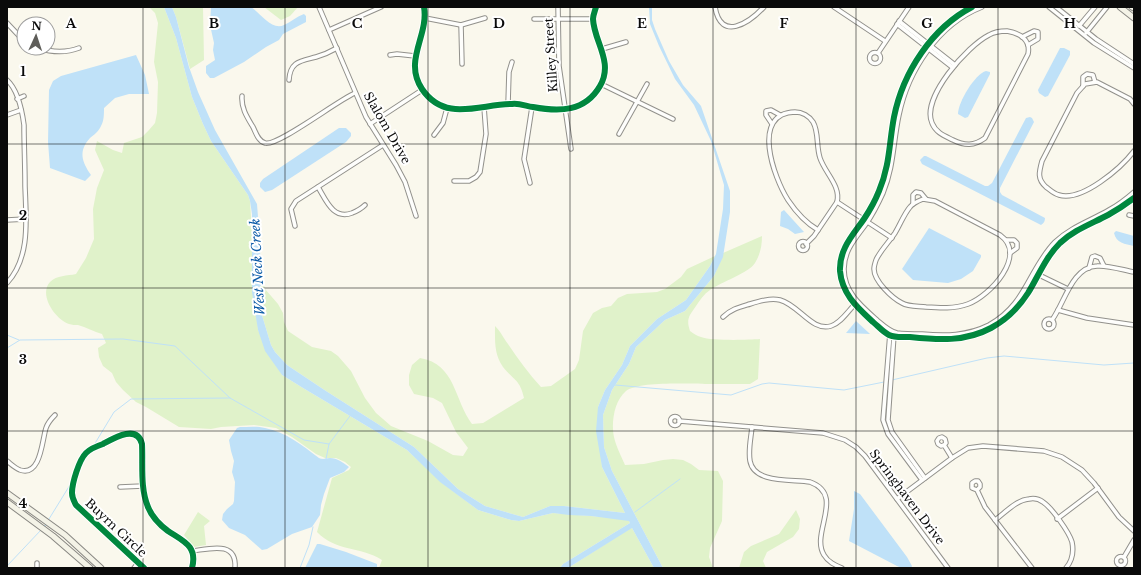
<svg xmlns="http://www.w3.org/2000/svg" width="1141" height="575" viewBox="0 0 1141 575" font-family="'Libre Baskerville',serif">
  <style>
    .green { fill: #e0f2ca }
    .water { fill: #bfe1f8 }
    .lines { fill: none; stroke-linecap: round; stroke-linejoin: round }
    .stream { stroke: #bfe1f8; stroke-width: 1 }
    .minor-casing { stroke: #92918c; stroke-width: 5.5 }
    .secondary-casing { stroke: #898883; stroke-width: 7 }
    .minor { stroke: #fefefc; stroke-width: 3.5 }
    .secondary { stroke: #f4f3e7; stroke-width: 5 }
    .cycleway-casing { stroke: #fff; stroke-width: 8 }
    .cycleway { stroke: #00873e; stroke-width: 6 }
    .grid { fill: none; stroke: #0a0a0a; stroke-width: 1; stroke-opacity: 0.55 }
    .labels { text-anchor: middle; stroke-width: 4; stroke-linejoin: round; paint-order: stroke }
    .street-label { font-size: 12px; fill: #0a0a0a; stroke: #fff }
    .water-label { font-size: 13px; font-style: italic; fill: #0959a6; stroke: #fff }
    .grid-label { font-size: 13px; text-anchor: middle; font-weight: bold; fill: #0a0a0a; stroke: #fff; stroke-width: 4; stroke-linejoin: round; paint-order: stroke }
  </style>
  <rect width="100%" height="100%" fill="#faf8ed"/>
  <g class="green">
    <path d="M149 7H164L176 38 192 97 203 124 211 141 248 195 250 201 258 330 282 375 303 388 407 450 441 482 478 510 511 520 519 521 553 513 628 519 630 523 563 564 560 568H379L382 560C360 546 336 552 317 532L332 478 349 470 351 467 345 462 336 458H325L316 454 292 437 276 428 254 425 221 427 211 429 179 427 146 407 136 402 123 390 116 382 112 373 103 366 99 357 98 348 106 343 102 334C94 332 86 327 78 325 75 325 72 325 69 324 56 320 38 295 50 282 57 275 67 276 76 274L86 258 94 239 93 209 97 188 104 170 95 150 97 141 113 150 122 153 124 143 142 137 149 130 155 123 157 113 158 82 154 62 158 23 155 13Z"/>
    <path d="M172 7H203L204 60 190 69 176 17Z"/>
    <path d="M264 7H298L290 16 281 20Z"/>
    <path d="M762 236C762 246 760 255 755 263 749 273 721 282 710 290 704 294 700 300 696 306 689 316 686 319 690 331 693 333 697 336 701 337 712 341 747 340 760 339L758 379 750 384C736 384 722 384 708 384 690 384 640 381 626 391 614 401 611 423 614 437 616 446 621 456 625 465L644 464 663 460 673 459 683 460 691 464 699 470 718 471 723 481 722 521 710 548 709 557 713 568H663L612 471 604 447 603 415 612 390 629 364 636 347 665 320 685 311 714 276 722 257 723 253Z"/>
    <path d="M715 256 710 266 686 300 657 319 630 346 622 365 605 390 598 407 602 467 625 513 564 506H550L523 517 485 506 458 489 414 447 326 391 287 365 275 352 271 345 261 312 260 269 265 289 278 304 283 313 284 322 288 331 312 347 331 351 338 356 351 371 365 398 376 413 383 419 391 426 428 441 453 455 463 456 468 448 456 432 442 403 433 398 414 394 409 385V375L412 365 420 358C456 364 454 400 472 424L483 423 524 398C520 379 513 380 503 367 494 354 495 341 495 326 502 333 502 336 508 344 518 359 529 374 541 387L551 386 575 369 579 360 583 331 593 313 602 308 611 306 618 298 627 294 657 292 665 289 681 277 687 269Z"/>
    <path d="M796 510 800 519 799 529 793 537 767 552 763 561 766 568H739L744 552 751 546 779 534Z"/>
    <path d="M198 512 210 521 204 526 206 545 194 547 184 535Z"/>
    <path d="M632 528 654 568H568L629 529Z"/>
  </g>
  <g class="water">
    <path d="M164 7H172L176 17 189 67 198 92 215 130 257 204 260 243 261 312 271 345 275 352 287 365 326 391 414 447 458 489 485 506 523 517 550 506H564L625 513 602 467 596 431 598 407 605 390 622 365 630 346 657 319 686 300 710 266 716 254 723 209 724 185 711 141 694 105 675 79 659 46 650 24 649 7H652V20L655 29 669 61 683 85 701 106 730 191V212L723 257 714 276 685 311 665 320 636 347 629 364 612 390 603 415 604 447 612 471 663 568H654L632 528 568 568H560L563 564 630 523 629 521 591 516 569 515 553 513 519 521 511 520 478 510 440 482 407 450 303 388 282 375 265 351 258 330 252 292V214L250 201 248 195 211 141 203 124 192 97 176 38Z"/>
    <path d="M211 7H251C260 13 272 31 284 25 291 22 296 17 304 14L306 16V22L283 34 279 40 266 47 244 62 214 78H210L206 73V66L215 60 213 50 214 43 210 25Z"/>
    <path d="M1060 48H1064L1070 51V55L1048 96 1045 97 1039 93 1038 90Z"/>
    <path d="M136 55 145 75 149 94H129L115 98 104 108C104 114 104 121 101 126 99 131 94 135 90 138 78 151 82 162 91 175L85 181 50 168 48 142 49 90 53 81 61 76Z"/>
    <path d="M986 71 990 72V74L968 117 965 118 958 114C958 102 975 74 986 71Z"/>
    <path d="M1030 117 1032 118 1034 122 1000 188V192L1002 195 1045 218C1045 221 1044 223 1041 225L922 164 920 160 924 156H926L985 186H988L992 183 1026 118Z"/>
    <path d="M339 128H346L351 133V136L346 142 272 190 265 192 260 187V183L263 179Z"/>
    <path d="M784 210 804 232 795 234 788 229 780 226 781 212Z"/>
    <path d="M929 228 981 255V257L973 271 961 279 948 283 913 280 902 269Z"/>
    <path d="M1116 231 1134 236V246C1125 244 1116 243 1114 233Z"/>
    <path d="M856 321 869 333 870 334 846 333Z"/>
    <path d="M240 427C248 427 257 426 265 428 286 432 303 446 319 458 324 460 325 458 330 458 337 458 344 463 349 467L344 472 330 478 324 494 321 505 320 515 312 527 292 534 267 549 262 550 245 535 229 528 222 520 223 514 227 509 233 504 234 501 235 482 232 472 234 461 231 451 229 440 237 428Z"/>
    <path d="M854 491 860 494 907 557 912 566 911 568H902L897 566 849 541 854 509Z"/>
    <path d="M317 544H320L346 552 377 564V568H305Z"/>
  </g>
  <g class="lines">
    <g class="stream">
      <path d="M7 335 19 340"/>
      <path d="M7 348 20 340 123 339 175 346 230 398 304 440 329 444"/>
      <path d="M892 380 987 358 1004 356 1104 365 1134 363"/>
      <path d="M615 385 731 395 762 384 769 383 844 390 884 382"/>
      <path d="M94 445 114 412 131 399 230 398"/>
      <path d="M326 459 329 444 350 416"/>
      <path d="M81 467 89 453"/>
      <path d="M635 512 680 479"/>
      <path d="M49 519 73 480"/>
      <path d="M44 526 46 525"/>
      <path d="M7 566 41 530"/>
      <path d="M300 568 309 545 313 527"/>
    </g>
    <defs>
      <g id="minor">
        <path d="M319 7 366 117 396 165 405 182 416 216"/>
        <path d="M424 7C429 36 403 60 422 89 445 123 480 104 512 104 519 103 526 106 533 107 559 112 585 112 600 86 614 62 594 42 593 19 593 15 595 11 596 7"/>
        <path d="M558 7 559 66 571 149"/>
        <path d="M715 7C721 42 749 23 764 7"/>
        <path d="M834 7 885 41"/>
        <path d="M972 7C932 28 903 72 894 117 889 143 890 165 879 191 875 201 870 210 864 219 853 235 839 249 840 271 842 294 857 307 873 322 878 326 883 332 889 335 895 338 903 337 910 337 938 340 965 342 991 328 1006 320 1019 307 1028 293 1039 275 1045 258 1060 243 1074 230 1091 224 1108 215 1117 210 1126 204 1134 198"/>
        <path d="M982 7C938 24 908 71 899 115 893 143 894 166 883 193 878 204 873 214 866 224 856 238 844 250 844 269 844 292 861 306 877 320 883 325 889 331 897 333 905 334 914 334 922 334 945 336 967 336 989 325 1027 304 1028 270 1055 242 1071 227 1090 221 1109 210 1118 205 1126 199 1134 192"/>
        <path d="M1049 7 1094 43 1134 68"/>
        <path d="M1056 7 1096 39 1134 64"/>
        <path d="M425 18 461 25 485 18"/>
        <path d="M534 19H593"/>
        <path d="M899 21 955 65"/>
        <path d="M7 23 24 41"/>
        <path d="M897 24 952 67"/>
        <path d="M461 25 462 64"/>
        <path d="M1079 26 1095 7"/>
        <path d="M329 30 381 7"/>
        <path d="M1007 31C1019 33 1031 39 1028 54L985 138C974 146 965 146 953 140 945 136 936 133 932 123 921 98 967 46 989 35 994 32 1000 31 1007 31Z"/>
        <path d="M1086 33 1107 7"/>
        <path d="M1022 37 1034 31 1038 32V39L1028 45"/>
        <path d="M38 48C51 52 66 53 79 48"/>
        <path d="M602 49 626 42"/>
        <circle cx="875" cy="58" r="5.5"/>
        <path d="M878 53 909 7"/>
        <path d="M390 55 397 54 415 56"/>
        <path d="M7 80C18 90 22 110 24 125 24 145 25 165 25 186 26 218 31 257 7 283"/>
        <path d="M289 80C290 61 301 61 316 57 323 55 330 52 337 48"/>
        <path d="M601 84 673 119"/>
        <path d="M1083 86V77L1087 74 1093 75 1095 82"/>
        <path d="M242 96C241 108 247 117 253 127 256 133 258 141 265 143 277 147 338 100 355 93"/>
        <path d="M17 99 24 96"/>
        <path d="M508 104 509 72 512 62"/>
        <path d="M1134 104 1130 99 1097 82 1085 84 1077 93 1042 161C1039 172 1037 179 1046 187 1050 190 1054 194 1059 195 1082 202 1121 168 1134 151"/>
        <path d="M7 115 21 110"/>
        <path d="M370 124 422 90"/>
        <path d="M772 124 766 115V111L771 110 780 115"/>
        <path d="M619 134 647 84"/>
        <path d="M434 135 443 123 447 108"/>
        <path d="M454 181H469L476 177 480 172 486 134 484 107"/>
        <path d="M530 183 524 159 532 107"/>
        <path d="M318 187C326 200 333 220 352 213 357 211 361 209 365 205"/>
        <path d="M923 199 935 201 1000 235C1028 255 990 296 968 304 954 309 940 308 926 307 918 306 909 307 902 303 892 298 874 281 874 269 874 266 875 263 876 260 880 251 889 242 895 233 900 225 904 214 910 207 913 203 918 201 923 199Z"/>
        <path d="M913 204V195L916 192 921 193 926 199"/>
        <path d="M1129 215 1134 216"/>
        <path d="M7 220 26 219"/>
        <path d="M295 226 291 209 296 201 383 145"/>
        <path d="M818 230C806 223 796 212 788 200 774 178 750 113 795 112 802 112 809 116 813 122 819 132 816 146 820 158 825 173 841 186 837 202L892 238"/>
        <path d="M1006 240H1014L1017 243V248L1010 253"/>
        <circle cx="803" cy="246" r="4.5"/>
        <path d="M806 244 814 236 837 202"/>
        <path d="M1089 268 1092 257 1095 256 1100 258 1104 266"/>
        <path d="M1037 274 1068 289"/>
        <path d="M1058 310 1087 318 1134 325"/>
        <path d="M723 317C731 309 740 307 750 304 760 301 770 298 780 300 799 305 812 332 831 326 841 323 848 311 856 303"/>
        <circle cx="1049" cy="324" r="5"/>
        <path d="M1052 320C1065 302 1072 267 1097 266 1108 265 1123 270 1134 272"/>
        <path d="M890 333 883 420 888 434 922 480"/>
        <path d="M894 335 888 420 892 432 925 478"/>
        <circle cx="675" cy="421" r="4.5"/>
        <path d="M679 421 823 433 845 440 856 447 865 456 948 568"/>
        <path d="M752 427C751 438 748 450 750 461 754 484 793 479 810 482 846 495 810 533 824 555 828 562 835 565 842 568"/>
        <path d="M944 445 946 443 945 439 942 437 939 438 937 441 938 444 941 446 944 445 952 458"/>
        <path d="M7 461C11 464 15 468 20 470 41 477 42 440 46 428 48 422 51 419 55 415"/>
        <path d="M120 487 143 486"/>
        <path d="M977 490 980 487V484L978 481H975L972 483V488L977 490 985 507 1032 568"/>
        <path d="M897 499 952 458 968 448 983 446 1044 451 1062 457 1082 470 1094 483 1119 517 1134 531"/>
        <path d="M1057 519 1098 488"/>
        <path d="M995 520C1005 513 1016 500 1029 499 1034 498 1039 499 1043 502 1052 508 1069 532 1072 542 1074 552 1072 561 1066 568"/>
        <path d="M192 551C209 549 237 540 235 568"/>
        <circle cx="1121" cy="561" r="4.5"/>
        <path d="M1124 557 1134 540"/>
        <path d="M37 563V568"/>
        <path d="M134 568 138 563"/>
        <path d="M144 568 76 505C74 501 72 498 72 493 72 483 79 460 86 453 91 448 97 446 103 444 114 438 137 424 142 444 143 465 140 488 148 507 152 517 160 525 168 531 183 541 198 546 192 568"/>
      </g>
      <g id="secondary">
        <path d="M1120 7 1134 18"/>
        <path d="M1132 7 1134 8"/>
        <path d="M7 493 65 535 101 568"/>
        <path d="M7 502 53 536 90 568"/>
      </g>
    </defs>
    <use href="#minor" class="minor-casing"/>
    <use href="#secondary" class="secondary-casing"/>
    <use href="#minor" class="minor"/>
    <use href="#secondary" class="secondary"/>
    <defs>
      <g id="cycleway">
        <path d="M424 7C429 36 403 60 422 89 445 123 480 104 512 104 519 103 526 106 533 107 559 112 585 112 600 86 614 62 594 42 593 19 593 15 595 11 596 7"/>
        <path d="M972 7C932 28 903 72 894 117 889 143 890 165 879 191 875 201 870 210 864 219 853 235 839 249 840 271 842 294 857 307 873 322 878 326 883 332 889 335 895 338 903 337 910 337 938 340 965 342 991 328 1006 320 1019 307 1028 293 1039 275 1045 258 1060 243 1074 230 1091 224 1108 215 1117 210 1126 204 1134 198"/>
        <path d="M144 568 76 505C74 501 72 498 72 493 72 483 79 460 86 453 91 448 97 446 103 444 114 438 137 424 142 444 143 465 140 488 148 507 152 517 160 525 168 531 183 541 198 546 192 568"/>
      </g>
    </defs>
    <use href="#cycleway" class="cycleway-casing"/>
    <use href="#cycleway" class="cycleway"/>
  </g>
  <path class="grid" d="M143 7V568M285 7V568M428 7V568M570 7V568M713 7V568M856 7V568M998 7V568M7 144H1134M7 288H1134M7 431H1134"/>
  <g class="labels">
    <g class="street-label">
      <text transform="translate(551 55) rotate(-94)" y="4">Killey Street</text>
      <text transform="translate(387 128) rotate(60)" y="4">Slalom Drive</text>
      <text transform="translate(907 497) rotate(53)" y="4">Springhaven Drive</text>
      <text transform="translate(116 528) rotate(43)" y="4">Buyrn Circle</text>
    </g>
    <g class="water-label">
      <text transform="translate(257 267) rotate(-93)" y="5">West Neck Creek</text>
    </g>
  </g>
  <g class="grid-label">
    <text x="71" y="28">A</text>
    <text x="214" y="28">B</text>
    <text x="357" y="28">C</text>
    <text x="499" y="28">D</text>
    <text x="642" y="28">E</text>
    <text x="784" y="28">F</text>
    <text x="927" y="28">G</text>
    <text x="1070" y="28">H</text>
    <text x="23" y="76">1</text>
    <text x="23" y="220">2</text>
    <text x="23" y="364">3</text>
    <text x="23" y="508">4</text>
  </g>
  <rect width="1141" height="575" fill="none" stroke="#0a0a0a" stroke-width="16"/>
  <g transform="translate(36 36) rotate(3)"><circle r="19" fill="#ffffff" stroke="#9d9d9d"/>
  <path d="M0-3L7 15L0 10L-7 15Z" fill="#5e5d59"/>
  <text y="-6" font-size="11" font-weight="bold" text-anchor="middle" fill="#0a0a0a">N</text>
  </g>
</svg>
